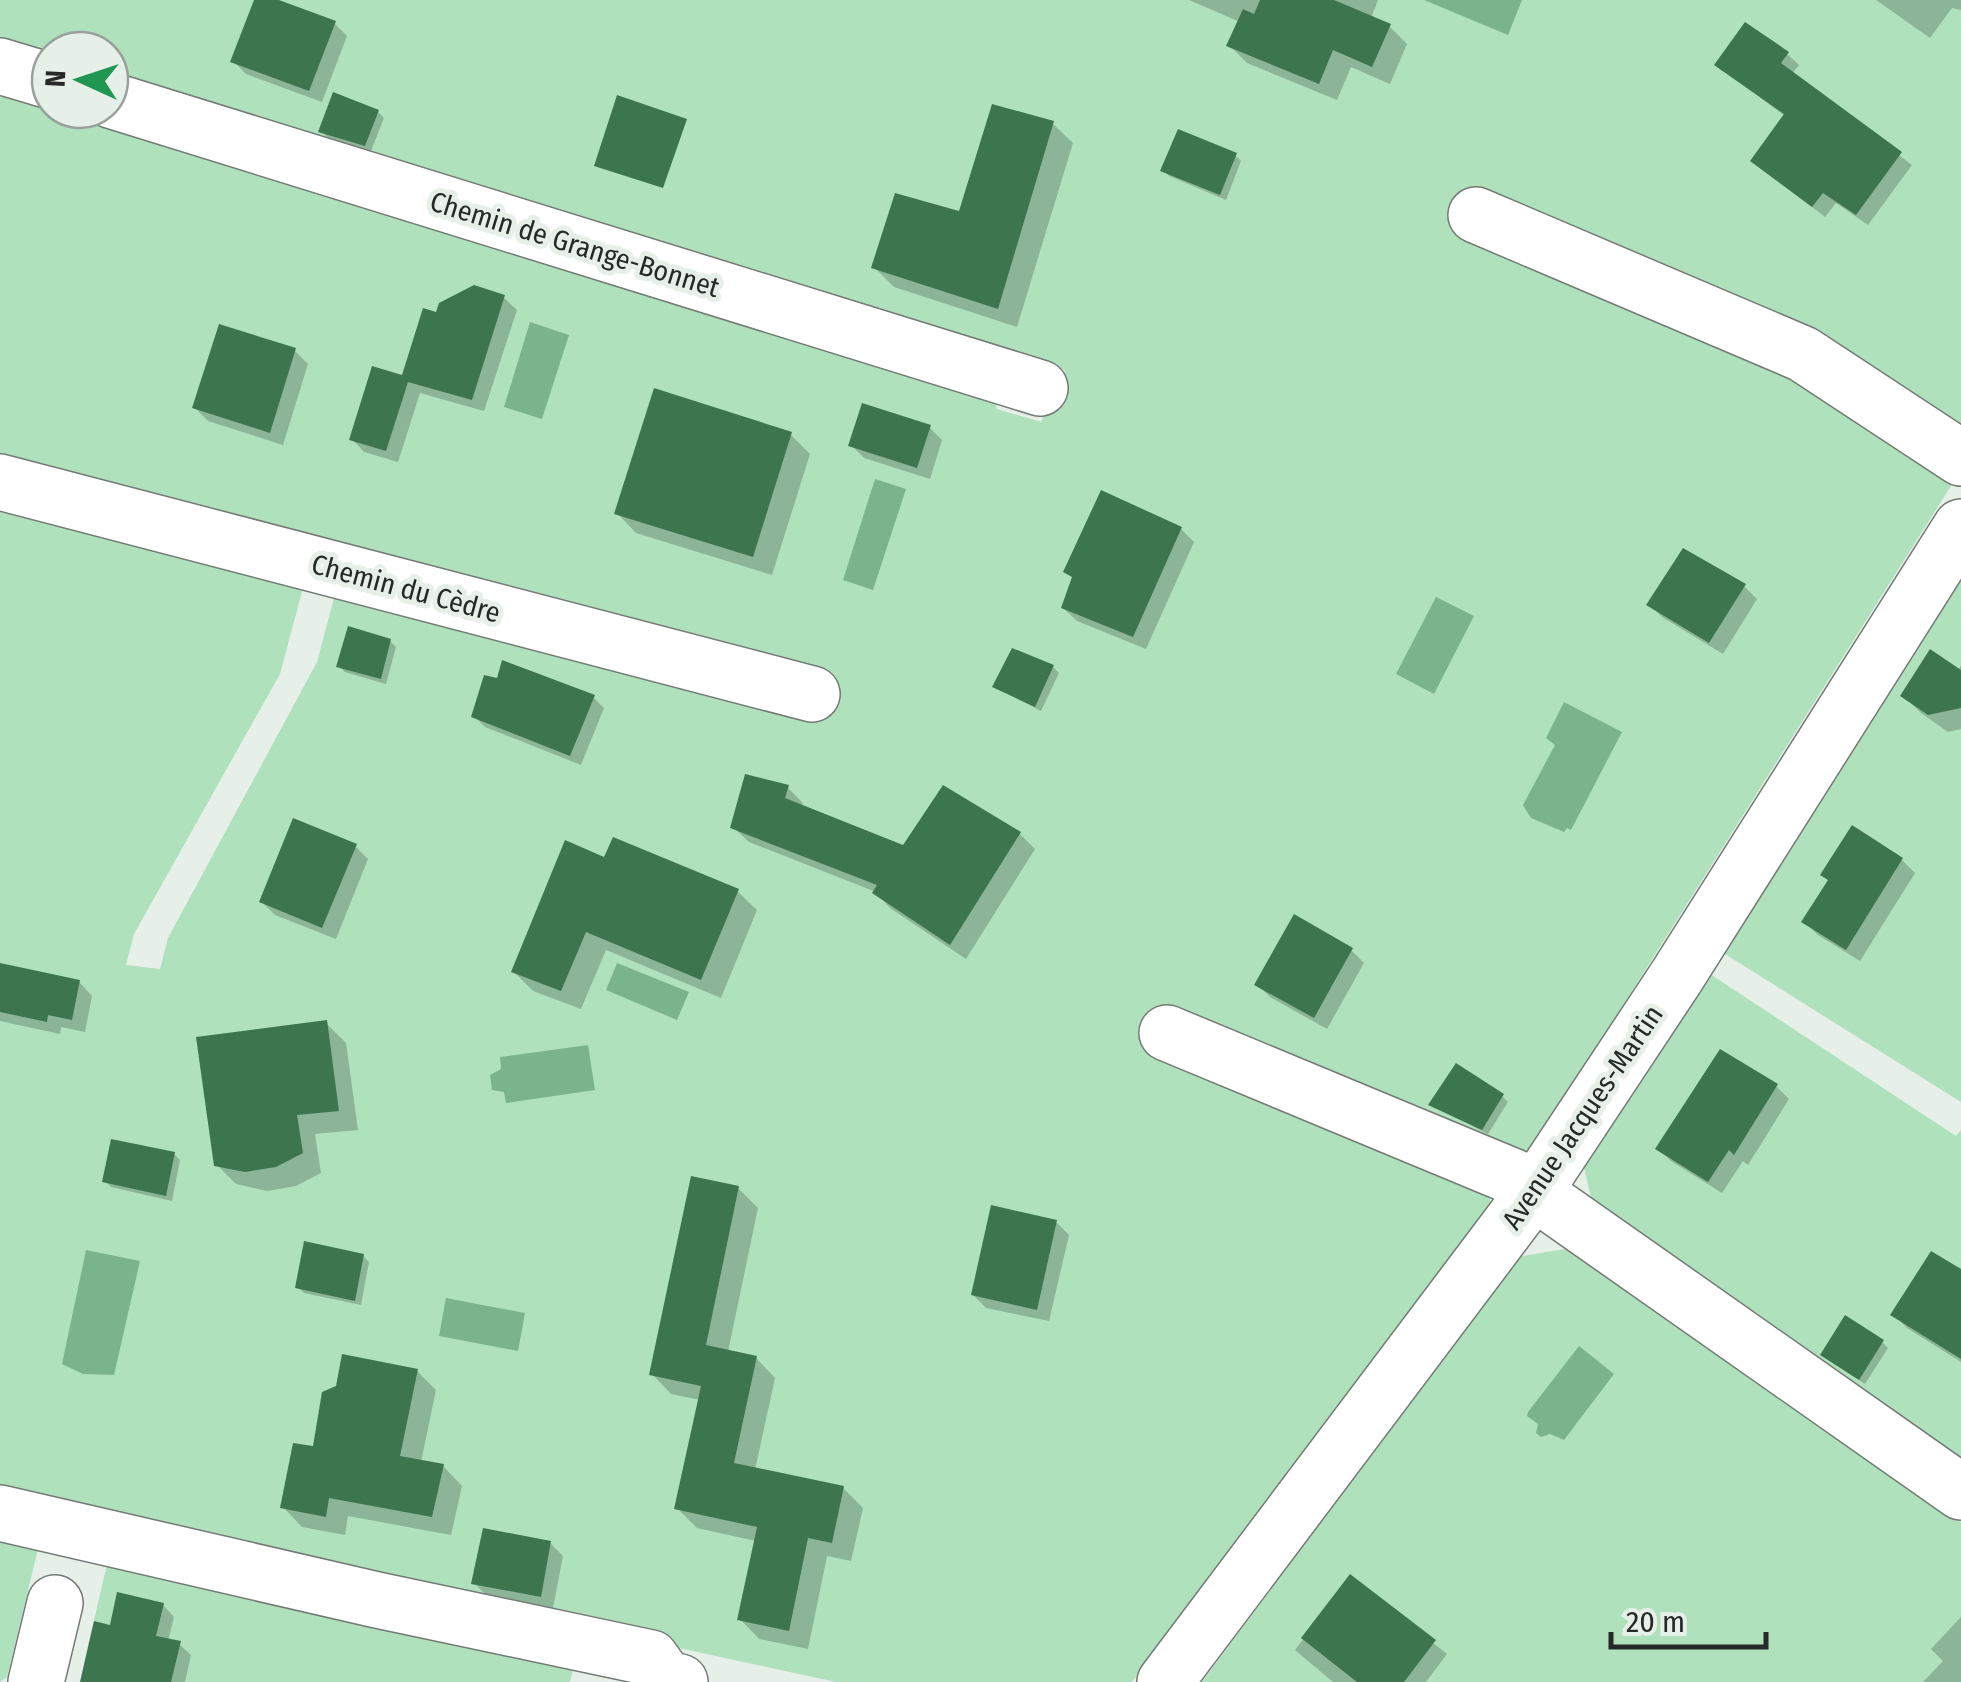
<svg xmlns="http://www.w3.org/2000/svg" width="1961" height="1682" viewBox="0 0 1961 1682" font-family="'Fira Sans Condensed',sans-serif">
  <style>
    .green { fill: #b0e1bd }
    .water { fill: #7bb48b }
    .shadow { fill: #0003 }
    .building { fill: #3d754f }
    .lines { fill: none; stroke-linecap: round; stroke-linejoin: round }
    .minor-casing { stroke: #747a75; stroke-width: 58 }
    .minor { stroke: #fff; stroke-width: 55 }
    .labels { text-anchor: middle; stroke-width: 10; stroke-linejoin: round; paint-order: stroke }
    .street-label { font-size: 28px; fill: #262927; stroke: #e7efe9 }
  </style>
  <rect width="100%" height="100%" fill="#e7efe9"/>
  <g class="green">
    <path d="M0 0H1961V435L1787 371 1956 478 1524 1162 1483 1178 1491 1204 1132 1682H836L582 1627 570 1682H167L84 1663 108 1560 39 1545 7 1677 0 1682V494L303 588 280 674 134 934 126 965 160 969 168 938 317 662 338 583 0 469V87L50 103V110H74L993 396 997 409 1041 422 1065 370 110 81V50H50V61L0 44Z"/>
    <path d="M1961 567V1102L1720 951Z"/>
    <path d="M1704 970 1956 1136 1961 1130V1464L1594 1210 1583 1164Z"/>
    <path d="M1565 1249 1961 1522V1682H1202L1517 1257Z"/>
  </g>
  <g class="water">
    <path d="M1424 0H1522L1508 35Z"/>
    <path d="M530 322 569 335 542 419 504 407Z"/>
    <path d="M875 479 906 489 873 590 843 580Z"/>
    <path d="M1436 597 1474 616 1434 694 1396 674Z"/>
    <path d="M1564 702 1622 732 1571 830 1567 828 1564 832 1531 818 1523 805 1555 745 1546 738Z"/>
    <path d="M617 963 689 992 677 1020 606 990Z"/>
    <path d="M588 1045 595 1090 506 1103 504 1092 492 1090 490 1075 501 1069 500 1057Z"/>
    <path d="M86 1250 140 1261 114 1375 83 1374 62 1364Z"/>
    <path d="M446 1298 525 1313 518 1351 439 1336Z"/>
    <path d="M1579 1346 1614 1374 1564 1440 1550 1434 1541 1437 1536 1433 1538 1424 1527 1416 1528 1412Z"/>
  </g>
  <g class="shadow">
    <path d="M256 0H272L334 23 347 36 322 102 246 74 233 61Z"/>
    <path d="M1189 0H1378L1371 18 1389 26 1407 44 1390 84 1351 67 1337 100 1247 63 1229 45 1240 22Z"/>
    <path d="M1876 0H1961V10L1952 8 1930 38Z"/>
    <path d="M1787 54 1799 65 1792 74 1912 165 1868 225 1836 203 1825 217 1753 161 1785 116 1717 65Z"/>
    <path d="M378 112 384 118 371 151 327 137 321 131Z"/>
    <path d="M1053 124 1073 143 1017 327 894 287 874 267 961 215Z"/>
    <path d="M1235 155 1241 161 1226 200 1169 176 1163 170Z"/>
    <path d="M504 298 517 310 484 411 420 393 398 462 364 452 352 439 404 378 438 315Z"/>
    <path d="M295 351 308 364 283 445 208 421 195 408Z"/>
    <path d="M929 427 942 440 930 479 864 458 851 445Z"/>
    <path d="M790 434 810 454 772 575 636 533 617 513Z"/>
    <path d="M1181 529 1194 542 1146 649 1077 621 1063 608Z"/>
    <path d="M1744 586 1757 599 1723 654 1662 617 1649 604Z"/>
    <path d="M390 641 396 647 386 684 345 672 339 666Z"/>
    <path d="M1961 665V729L1948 732 1921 713 1903 695 1958 671Z"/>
    <path d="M1053 667 1059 673 1041 711 995 687Z"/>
    <path d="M593 697 604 708 581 765 485 727 474 716Z"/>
    <path d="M787 787 803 803 801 807 904 848 943 788 1020 834 1035 849 966 959 890 908 876 892 749 842 733 827Z"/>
    <path d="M355 846 368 859 336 939 275 915 262 902Z"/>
    <path d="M1902 860 1915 873 1860 961 1818 935 1805 922Z"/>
    <path d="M606 861 737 891 757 910 721 998 606 950 581 1009 533 991 514 972Z"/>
    <path d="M1351 950 1364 963 1327 1029 1270 997 1257 984Z"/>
    <path d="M0 965 79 982 92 996 85 1032 61 1027 60 1034 0 1021Z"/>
    <path d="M326 1023 346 1043 358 1130 315 1134 321 1173 296 1186 267 1191 236 1184 216 1164Z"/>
    <path d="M1776 1086 1789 1099 1748 1165 1743 1161 1722 1193 1671 1161 1658 1148Z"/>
    <path d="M1502 1096 1508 1102 1488 1134 1431 1105Z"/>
    <path d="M174 1154 180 1160 172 1201 111 1187 105 1181Z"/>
    <path d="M738 1188 758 1208 728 1352 756 1358 775 1378 755 1470 843 1488 863 1508 851 1561 827 1556 808 1649 759 1639 740 1619 756 1541 697 1528 677 1508 700 1400 671 1394 652 1374Z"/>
    <path d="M1056 1222 1069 1235 1049 1321 986 1308 973 1295Z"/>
    <path d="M363 1256 369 1262 361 1305 304 1293 298 1287Z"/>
    <path d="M1961 1272V1362L1907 1328 1894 1315Z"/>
    <path d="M1882 1342 1888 1348 1865 1384 1829 1360Z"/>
    <path d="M417 1371 436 1390 421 1462 443 1466 462 1486 451 1535 348 1516 345 1535 302 1527 283 1507 315 1449Z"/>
    <path d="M550 1543 563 1556 553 1608 487 1596 474 1583Z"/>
    <path d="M1350 1577 1447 1654 1426 1682H1333L1295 1650Z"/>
    <path d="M163 1605 174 1617 168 1641 179 1644 191 1655 185 1682H82L112 1628Z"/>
    <path d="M1961 1617V1682H1923L1943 1661 1931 1649Z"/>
  </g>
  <g class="building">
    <path d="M254 0H279L336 21 309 91 230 62Z"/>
    <path d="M1260 0H1334L1391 24 1372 67 1333 50 1319 84 1226 46 1243 9 1254 14Z"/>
    <path d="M1745 22 1789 52 1781 63 1902 152 1856 215 1823 193 1812 207 1750 161 1784 114 1714 65Z"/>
    <path d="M333 92 379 110 365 146 318 132Z"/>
    <path d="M617 95 687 119 663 188 594 166Z"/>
    <path d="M992 104 1054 121 998 309 871 268 895 193 959 211Z"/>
    <path d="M1178 129 1237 153 1220 195 1160 171Z"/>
    <path d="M474 285 505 295 472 400 408 382 386 451 349 440 372 366 402 375 423 308 436 312 439 303Z"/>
    <path d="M219 324 296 348 270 433 192 408Z"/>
    <path d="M654 388 792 432 753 557 614 514Z"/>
    <path d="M862 403 931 425 917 468 848 446Z"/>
    <path d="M1101 490 1182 527 1133 637 1061 608 1072 577 1063 572Z"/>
    <path d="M1683 548 1746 584 1709 643 1646 605Z"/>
    <path d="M348 626 391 639 381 679 336 667Z"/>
    <path d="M1012 648 1054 665 1035 707 992 687Z"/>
    <path d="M1930 649 1961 670V708L1928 715 1900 696Z"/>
    <path d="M502 660 595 695 570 756 471 717 484 675 497 678Z"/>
    <path d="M745 774 789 785 785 798 903 845 943 785 1021 832 950 945 872 893 877 885 730 828Z"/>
    <path d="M293 818 357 844 322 928 259 902Z"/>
    <path d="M1852 825 1903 858 1846 950 1801 922 1828 880 1820 875Z"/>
    <path d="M613 837 739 889 701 980 586 932 561 991 511 972 565 840 604 857Z"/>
    <path d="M1294 914 1353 948 1314 1018 1254 985Z"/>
    <path d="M0 963 80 980 72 1020 48 1015 47 1022 0 1012Z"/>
    <path d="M327 1020 339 1111 297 1115 303 1153 276 1167 245 1172 214 1166 196 1037Z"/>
    <path d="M1720 1049 1778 1084 1734 1155 1729 1150 1708 1182 1655 1149Z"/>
    <path d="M1456 1063 1504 1094 1482 1130 1428 1105Z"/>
    <path d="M111 1139 175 1152 166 1196 102 1182Z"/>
    <path d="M691 1176 739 1186 706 1345 757 1356 734 1463 844 1486 832 1543 808 1538 789 1631 737 1620 757 1527 674 1509 701 1386 649 1375Z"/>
    <path d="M991 1205 1057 1220 1037 1310 971 1295Z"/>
    <path d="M304 1241 364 1254 355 1301 295 1288Z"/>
    <path d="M1931 1251 1961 1269V1359L1890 1315Z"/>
    <path d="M1845 1315 1884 1340 1859 1380 1820 1355Z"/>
    <path d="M342 1354 418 1369 400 1456 444 1464 432 1517 329 1498 326 1517 280 1508 293 1443 313 1446 322 1392 336 1386Z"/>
    <path d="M483 1528 551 1541 541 1597 471 1584Z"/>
    <path d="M1350 1574 1436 1640 1404 1682H1357L1301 1638Z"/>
    <path d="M117 1592 164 1603 156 1636 181 1641 171 1682H80L94 1621 110 1625Z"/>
  </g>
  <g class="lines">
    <defs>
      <g id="minor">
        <path d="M0 66 50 81"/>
        <path d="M110 100 1040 388"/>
        <path d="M1476 215 1803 354 1961 458"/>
        <path d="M0 482 812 694"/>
        <path d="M1167 1033 1538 1187"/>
        <path d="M1534 1192 1961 1492"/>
        <path d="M0 1513 377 1600 651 1658 666 1679 680 1682"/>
        <path d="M36 1682 55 1603"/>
        <path d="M1165 1682 1534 1192 1677 976 1961 527"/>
      </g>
    </defs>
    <use href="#minor" class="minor-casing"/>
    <use href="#minor" class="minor"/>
  </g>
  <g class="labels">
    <g class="street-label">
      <text transform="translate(575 244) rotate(17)" y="10">Chemin de Grange-Bonnet</text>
      <text transform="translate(406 588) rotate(15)" y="10">Chemin du Cèdre</text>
      <text transform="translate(1582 1117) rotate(-56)" y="10">Avenue Jacques-Martin</text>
    </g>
  </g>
  <g transform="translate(80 80) rotate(273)"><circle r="48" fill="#e7efe9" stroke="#9aa09b" stroke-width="2.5"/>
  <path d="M0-8L18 38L0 25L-18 38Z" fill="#1f9753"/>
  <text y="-15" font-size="28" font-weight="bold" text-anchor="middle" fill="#262927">N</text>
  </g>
  <path d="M1611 1632v15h155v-15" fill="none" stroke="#262927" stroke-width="5"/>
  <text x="1626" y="1632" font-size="30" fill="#262927" stroke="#e7efe9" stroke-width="8" paint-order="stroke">20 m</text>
</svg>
